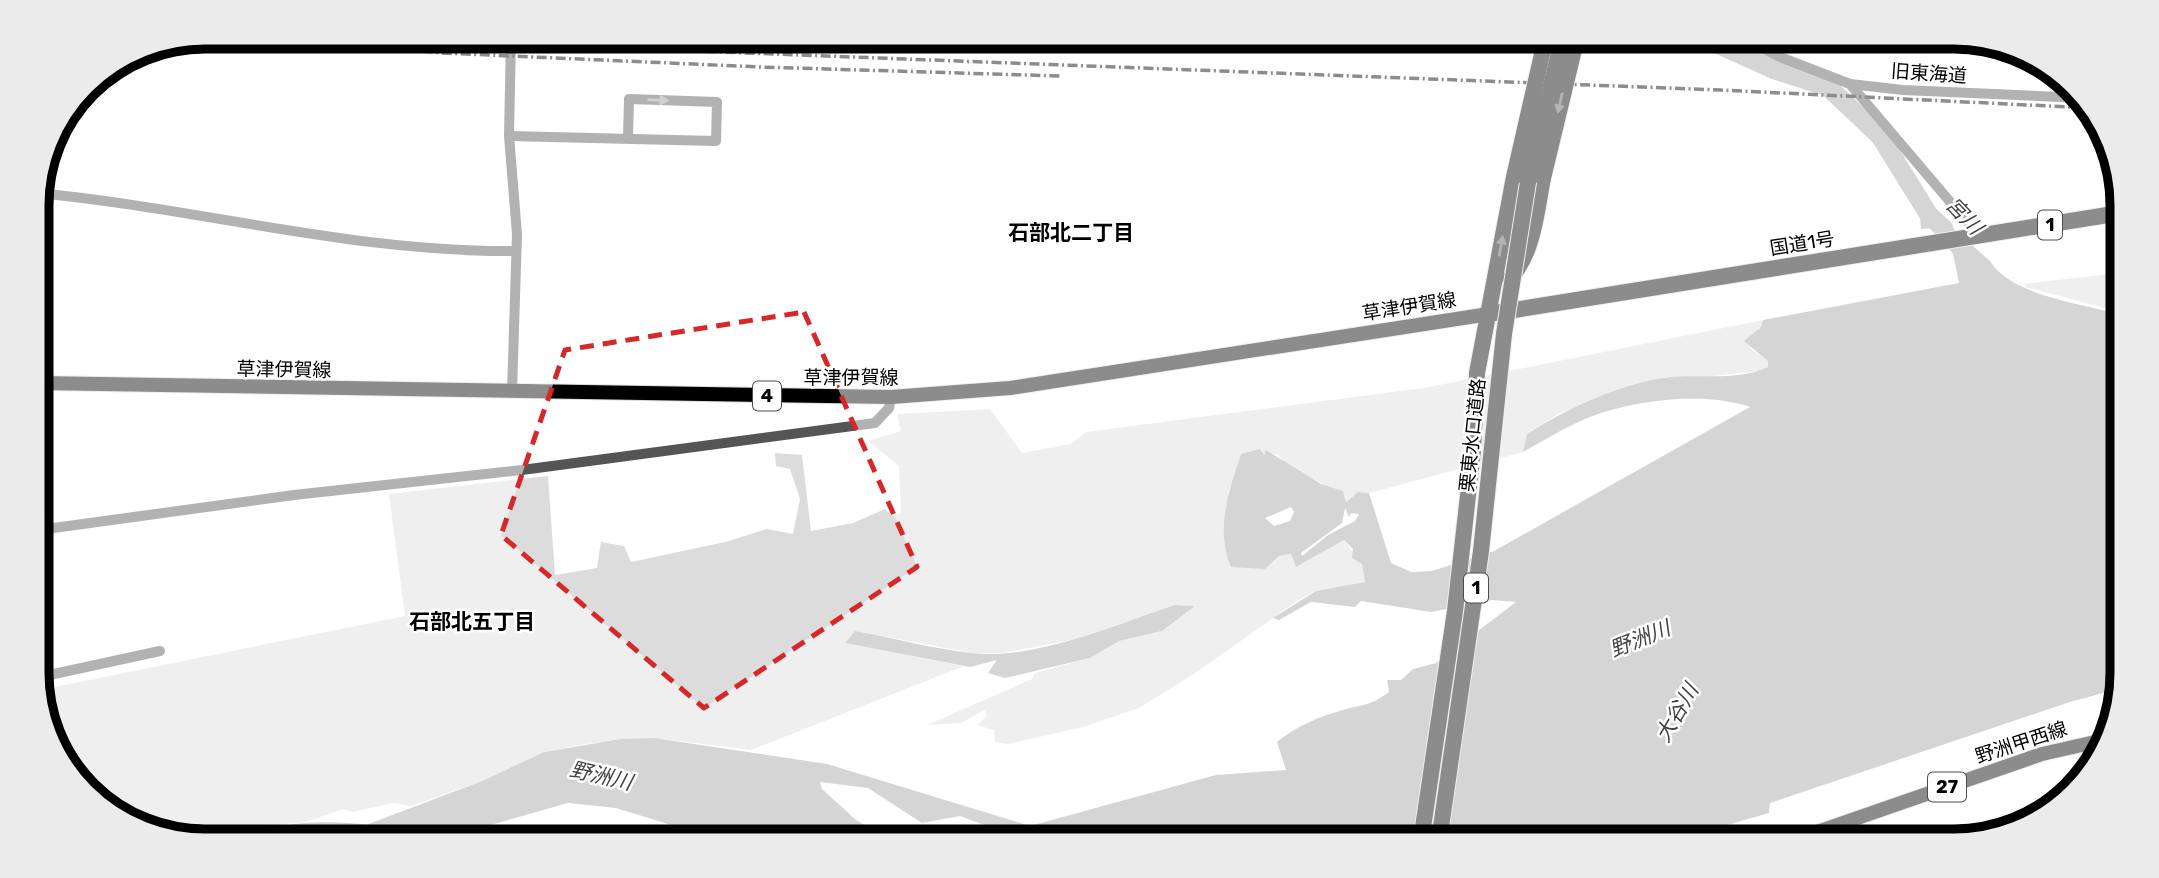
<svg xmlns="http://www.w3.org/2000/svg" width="2159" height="878" viewBox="0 0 2159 878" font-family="Rubik,'Noto Sans JP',sans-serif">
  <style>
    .green { fill: #dcdcdc }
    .water { fill: #a3a3a3; fill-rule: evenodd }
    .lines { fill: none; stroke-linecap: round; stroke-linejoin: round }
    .river { stroke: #a3a3a3; stroke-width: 19 }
    .major-casing { stroke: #dbdbdb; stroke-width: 16 }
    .highway-casing { stroke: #dbdbdb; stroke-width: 18 }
    .minor { stroke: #555; stroke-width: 10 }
    .major { stroke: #000; stroke-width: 14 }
    .highway { stroke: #000; stroke-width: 16 }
    .rail { stroke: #000; stroke-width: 3.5; stroke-dasharray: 10 3.5 2 3.5; stroke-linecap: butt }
    .highway-bridge-casing { stroke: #dbdbdb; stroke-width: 18; stroke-linecap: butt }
    .highway-bridge { stroke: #000; stroke-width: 16 }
    .oneway { fill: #999 }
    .oneway2 { fill: #595959 }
    .marked { fill: none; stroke: #d62828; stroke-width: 5; stroke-dasharray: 14 9; stroke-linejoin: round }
    .labels { text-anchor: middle; stroke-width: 5; stroke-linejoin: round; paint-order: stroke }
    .shield { fill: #fff; stroke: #4c4c4c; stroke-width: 2 }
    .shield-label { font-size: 18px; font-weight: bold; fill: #000 }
    .street-label { font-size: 19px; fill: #000; stroke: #fff }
    .water-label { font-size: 21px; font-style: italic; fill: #444; stroke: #fff }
    .neighbourhood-label { font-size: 21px; font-weight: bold; fill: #000; stroke: #fff }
    .rim { fill: none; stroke: #000; stroke-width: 9 }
  </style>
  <rect width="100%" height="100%" fill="#fff"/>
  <g class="green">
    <path d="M2119 273V312L2026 287 2024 284Z"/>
    <path d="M1763 320 1750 348 1768 361V367L1760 371 1638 384 1558 414 1527 434 1523 452 1369 493 1358 492 1345 502 1346 496 1288 466 1277 454 1264 455 1260 450 1241 454 1228 493 1265 569 1279 556 1291 554 1296 567 1344 540 1362 564 1365 582 1316 591 1297 601 1197 672 1139 708 1083 727 1008 744 995 742 994 730 977 725 987 716 985 710 961 723 927 725 1032 679 1035 673 1090 658 1119 641 1162 631 1194 606 1175 605 1093 636 1002 653H973L855 631 845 643 964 666 751 750 654 738 585 744 544 752 482 781 411 806 393 803 353 812 343 809 303 823 188 830 169 835 151 832 78 784 40 705V690L405 616 389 494 548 476 555 575 597 568 601 542 624 546 631 562 725 542 767 529 793 534 800 499 790 469 776 466 775 453 802 455 811 531 853 523 885 509 892 516 901 513 899 466 868 441 901 431 897 414 990 409 1022 453 1071 444 1086 432 1424 388Z"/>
  </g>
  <g class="water">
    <path d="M1930 208 1990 261C2010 295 2082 304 2119 314L2114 690 2070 702 1770 803 1769 813 1717 828 1719 835 1692 841 1689 833C1669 831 1660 841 1644 841L1649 833 1583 827 1526 832 1498 829 1423 841H1028L960 816 922 823 868 788 820 782 822 789 856 820 891 841H723L616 808 568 803 466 832 454 841H416L425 827 390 829 389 841 388 829 373 831 368 841H365L368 831 365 829 350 841 349 833 312 827 310 836 322 830V835L314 841H305L310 827 298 826 288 841 295 827 283 828C294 820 351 822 366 825L482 781 544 752 621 739 654 738 827 764 1030 826 1216 775 1286 770 1277 742C1295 727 1320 716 1343 710 1364 704 1370 706 1389 692L1387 680H1401L1413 669 1436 663 1516 602 1492 600 1431 612 1361 601 1355 607 1311 602 1279 620 1273 618 1316 591 1365 582 1362 564 1352 558 1353 549 1344 540 1296 567 1291 554 1279 556 1265 569 1231 567C1215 530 1229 489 1241 454L1260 449 1264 455 1266 450 1321 484 1343 491 1346 502 1358 492 1369 493 1391 563 1411 572 1432 571 1494 551 1750 407C1704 391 1630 400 1585 419 1564 428 1543 441 1523 452L1527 434C1568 408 1623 382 1672 377 1703 374 1739 381 1768 367V361L1744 341 1760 328 1763 320 1959 283 1953 254 1933 228 1921 229 1920 215ZM1291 507 1294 512 1290 521 1274 526 1265 518ZM1345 508 1349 517 1351 513 1359 514 1355 521 1328 535 1302 556 1301 553 1342 523Z"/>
    <path d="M1175 605 1195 606 1162 631 1119 641 1090 658 1005 678 988 673 997 660 970 667 845 643 855 631C894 638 933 649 972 653 1036 660 1115 625 1175 605Z"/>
    <path d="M979 830 1012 841H974L970 836 971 832Z"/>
  </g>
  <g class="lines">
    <path class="river" d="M1702 37 1775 70 1828 87 1880 136 1929 215 1944 229"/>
    <defs>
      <g id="major">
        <path d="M38 383 891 397 1010 388 1489 314"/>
        <path d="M1791 841 2042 754 2104 740"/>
      </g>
      <g id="highway">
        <path d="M1510 279C1534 251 1536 214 1543 178"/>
        <path d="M1495 313 2120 213"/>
        <path d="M1421 841 1455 611 1473 451 1477 373 1514 177"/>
        <path d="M1439 841 1481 551 1504 334"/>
      </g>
    </defs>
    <use href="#major" class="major-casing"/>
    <use href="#highway" class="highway-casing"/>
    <g class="minor">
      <path d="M511 37 509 136 517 234 512 392"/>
      <path d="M1741 37 1780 57 1850 84 1903 90 2082 98"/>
      <path d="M1850 84 1980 237"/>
      <path d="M509 136 716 141 717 102 629 99 628 138"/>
      <path d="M37 193C197 208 355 253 516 251"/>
      <path d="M39 530 294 495 522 470 875 423 889 408 891 397"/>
      <path d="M40 677 160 651"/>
    </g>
    <use href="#major" class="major"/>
    <use href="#highway" class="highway"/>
    <g class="rail">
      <path d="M286 37 337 43"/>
      <path d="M327 37 1720 90 2090 108"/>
      <path d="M385 48 443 53 760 67 1060 76"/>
    </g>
    <defs>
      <g id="highway-bridge">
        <path d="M1514 177 1546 37"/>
        <path d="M1543 178 1577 37"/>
        <path d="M1504 334 1529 176 1563 37"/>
      </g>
    </defs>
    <use href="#highway-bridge" class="highway-bridge-casing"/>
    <use href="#highway-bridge" class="highway-bridge"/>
  </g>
  <defs><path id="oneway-solid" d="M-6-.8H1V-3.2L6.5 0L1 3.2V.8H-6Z" transform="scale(1.75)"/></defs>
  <use class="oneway" href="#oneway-solid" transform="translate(658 100) rotate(2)"/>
  <g class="oneway2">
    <use href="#oneway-solid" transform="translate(1560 103) rotate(103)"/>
    <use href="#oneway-solid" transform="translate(1501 246) rotate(-80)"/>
  </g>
  <path d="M0 0H2159V878H0ZM804 312 917 567 704 708 501 535 565 350Z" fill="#fff" fill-opacity=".55" fill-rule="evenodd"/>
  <path class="marked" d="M804 312 917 567 704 708 501 535 565 350Z"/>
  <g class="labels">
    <g class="shield">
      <rect x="2038" y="210.5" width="24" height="29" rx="5"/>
      <rect x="753" y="381.5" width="28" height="29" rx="5"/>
      <rect x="1464" y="573.5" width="24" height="29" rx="5"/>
      <rect x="1928" y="772.5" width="38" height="29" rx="5"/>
    </g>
    <g class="shield-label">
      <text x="2050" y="231">1</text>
      <text x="767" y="402">4</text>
      <text x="1476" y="594">1</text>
      <text x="1947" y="793">27</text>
    </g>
    <g class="street-label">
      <text transform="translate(1929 73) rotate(4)" y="7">旧東海道</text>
      <text transform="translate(1802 243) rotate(-9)" y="7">国道1号</text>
      <text transform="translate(1409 306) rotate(-9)" y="7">草津伊賀線</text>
      <text transform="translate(284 369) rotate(1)" y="7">草津伊賀線</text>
      <text x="851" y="384">草津伊賀線</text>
      <text transform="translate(1472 435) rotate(-84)" y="7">栗東水口道路</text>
      <text transform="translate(2021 742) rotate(-18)" y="7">野洲甲西線</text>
    </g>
    <g class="water-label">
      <text transform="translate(1964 216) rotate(46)" y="7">宮川</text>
      <text transform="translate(1640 639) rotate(-22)" y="7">野洲川</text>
      <text transform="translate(1677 713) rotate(-60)" y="7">大谷川</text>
      <text transform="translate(601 776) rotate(13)" y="7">野洲川</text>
    </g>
    <g class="neighbourhood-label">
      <text x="1071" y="240">石部北二丁目</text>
      <text x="472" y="629">石部北五丁目</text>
    </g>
  </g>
  <path d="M0 0H2159V878H0ZM205 49H1954A156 156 0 0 1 2110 205V673A156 156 0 0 1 1954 829H205A156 156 0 0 1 49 673V205A156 156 0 0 1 205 49Z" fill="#ebebeb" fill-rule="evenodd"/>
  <path class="rim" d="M205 49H1954A156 156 0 0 1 2110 205V673A156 156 0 0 1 1954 829H205A156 156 0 0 1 49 673V205A156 156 0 0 1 205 49Z"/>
</svg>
